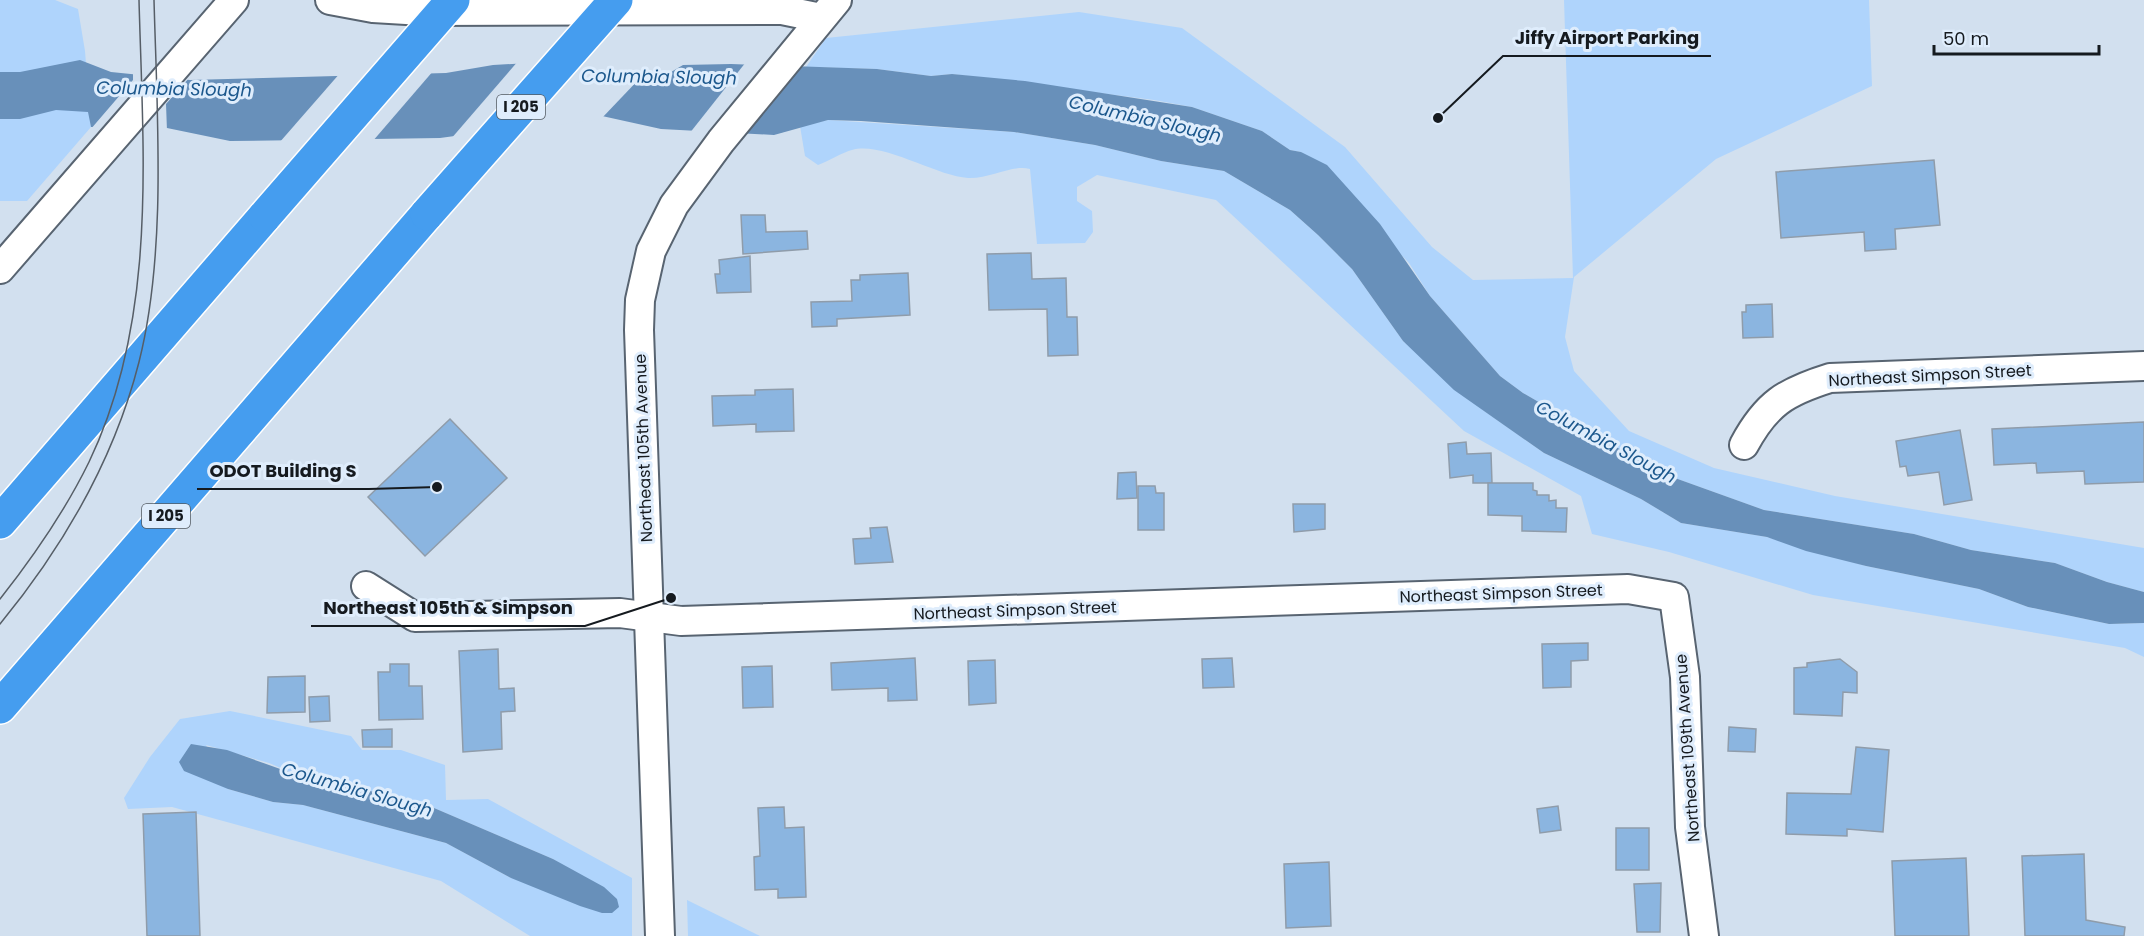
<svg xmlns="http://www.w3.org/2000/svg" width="2144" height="936" viewBox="0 0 2144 936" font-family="Poppins,sans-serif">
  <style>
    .green { fill: #afd4fc; fill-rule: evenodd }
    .water { fill: #6890ba }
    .pier { fill: #d2e0ef }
    .building { fill: #8bb5e0; stroke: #8f9caa; stroke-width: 1.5 }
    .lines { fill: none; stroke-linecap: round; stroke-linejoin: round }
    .minor-casing { stroke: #586471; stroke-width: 32 }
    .highway-casing { stroke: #fff; stroke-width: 36 }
    .minor { stroke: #fff; stroke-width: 28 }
    .highway { stroke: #459def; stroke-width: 33 }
    .tram { stroke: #565e67; stroke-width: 1.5 }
    .highway-bridge-casing { stroke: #fff; stroke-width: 36; stroke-linecap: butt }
    .highway-bridge { stroke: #459def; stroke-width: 33 }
    .labels { text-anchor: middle; stroke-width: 6; stroke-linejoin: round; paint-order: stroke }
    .shield { fill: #dfedfc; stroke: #525961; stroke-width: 1.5 }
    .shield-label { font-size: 15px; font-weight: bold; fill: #151a1f }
    .street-label { font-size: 16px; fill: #151a1f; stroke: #dfedfc }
    .water-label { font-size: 18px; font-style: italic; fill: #1c588d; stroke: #dfedfc }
    .leader { fill: none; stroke: #151a1f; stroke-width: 2 }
    .callout-dot { fill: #151a1f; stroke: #dfedfc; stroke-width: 2 }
    .callout-label { font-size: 18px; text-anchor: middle; font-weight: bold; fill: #151a1f; stroke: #dfedfc; stroke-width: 6; stroke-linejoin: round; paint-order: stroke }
  </style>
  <rect width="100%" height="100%" fill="#d2e0ef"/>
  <g class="green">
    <path d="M0 0H55L78 9 85 51 91 127 27 201H0Z"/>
    <path d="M1564 0H1869L1872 86 1716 159 1574 277 1565 337 1574 371 1629 431 1714 468 1835 496 2144 548V592L2107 582 2055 563 1971 550 1914 534 1764 510 1661 473 1523 393 1500 376 1430 296 1409 263 1301 152 1290 150 1262 131 1192 107 1154 100 952 74 931 76 877 69 806 67 826 38 1079 12 1182 28 1345 147 1432 247 1473 280 1573 278Z"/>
    <path d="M828 120 1014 132 1095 145 1161 161 1224 171 1290 210 1318 235 1352 269 1403 341 1483 410 1544 453 1641 499 1681 523 1767 537 1866 566 1979 589 2028 607 2109 624 2144 623V657L2125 648 1813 595 1669 552 1592 534 1581 496 1464 431 1216 200 1097 175 1077 187V201L1092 211 1093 232 1085 243 1037 244 1030 169C1012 164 990 179 968 178 936 176 882 141 852 150 843 152 829 161 818 165L805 156 800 126Z"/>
    <path d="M230 711 351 736 362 750H401L445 765 446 800 488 799 632 878V936H530L441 881 172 807 128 809 124 798 150 757 180 719ZM206 745 269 763 297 775 420 802 553 859 569 869 511 878 446 843 303 805 273 802 228 789Z"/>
    <path d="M687 900 760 936H688Z"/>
  </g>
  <g class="water">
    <path d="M80 60 111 72 190 80 446 73 493 65 562 61 654 82 683 65 731 64 877 69 931 76 952 74 1025 81 1192 107 1262 131 1290 150 1301 152 1327 165 1380 224 1430 296 1500 376 1523 393 1661 473 1764 510 1914 534 1971 550 2055 563 2107 582 2144 592V623L2109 624 2028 607 1979 589 1866 566 1806 551 1767 537 1681 523 1641 499 1544 453 1454 390 1403 341 1352 269 1318 235 1290 210 1224 171 1161 161 1095 145 1014 132 861 121 828 120 774 135 661 129 602 116 440 138 230 141 167 128 91 127 88 112 56 110 20 119H0V72H20Z"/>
    <path d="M191 744 227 750 297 775 420 802 553 859 604 887 617 899 619 907 612 913H602L580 906 511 878 446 843 303 805 273 802 228 789 184 771 179 762Z"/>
  </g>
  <g class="pier">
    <path d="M563 58 642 76 601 119 450 140 519 60Z"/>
    <path d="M746 62 801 63 743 136 689 134Z"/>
    <path d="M434 70 372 142 279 143 341 72Z"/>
    <path d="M133 71 190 77 166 104 167 131 90 130 133 80Z"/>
  </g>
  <g class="building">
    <path d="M1934 160 1940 225 1895 229 1896 249 1865 251 1864 232 1781 238 1776 172Z"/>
    <path d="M741 215H765L766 232 807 231 808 249 743 254Z"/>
    <path d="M1031 253 1032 279 1066 278 1067 317H1077L1078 355 1048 356 1047 309 989 310 987 254Z"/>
    <path d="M750 256 751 292 717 293 715 274H720L719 260Z"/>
    <path d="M908 273 910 315 837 319V326L812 327 811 302 852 301 851 280H860V275Z"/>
    <path d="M1772 304 1773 337 1743 338 1742 312H1746V305Z"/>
    <path d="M793 389 794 431 756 432V424L713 426 712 396 755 395V390Z"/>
    <path d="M450 419 507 478 425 556 368 497Z"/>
    <path d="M2144 422V482L2085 484 2084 471 2037 473 2036 463 1994 465 1992 429Z"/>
    <path d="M1960 430 1972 500 1944 505 1939 472 1908 476 1906 466 1900 467 1896 441Z"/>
    <path d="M1466 442 1467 454 1491 453 1492 483H1473V475L1450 478 1448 444Z"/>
    <path d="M1136 472 1137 498 1117 499 1118 473Z"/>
    <path d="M1488 483H1533V490L1537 491V495H1549V501L1556 500V508H1567L1566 532 1522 531V516L1488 515Z"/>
    <path d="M1138 486H1155L1156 493H1164V530H1138Z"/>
    <path d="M1293 504H1325V529L1294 532Z"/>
    <path d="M887 527 893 562 855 564 853 539 871 538 870 528Z"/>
    <path d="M1588 643V660L1571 661V687L1543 688 1542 644Z"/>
    <path d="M498 649 499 689 514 688 515 711 501 712 502 749 463 752 459 651Z"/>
    <path d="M915 658 917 700 888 701V688L832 690 831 663Z"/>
    <path d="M1232 658 1234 687 1203 688 1202 659Z"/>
    <path d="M1840 659 1857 672V693L1843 692 1842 716 1794 714V668L1807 667V663Z"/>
    <path d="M995 660 996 703 969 705 968 661Z"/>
    <path d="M390 664H409V686H422L423 719 379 720 378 672H390Z"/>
    <path d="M772 666 773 707 743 708 742 667Z"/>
    <path d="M305 676V712L267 713 268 677Z"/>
    <path d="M329 696 330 721 310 722 309 697Z"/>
    <path d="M1729 727 1756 729 1755 752 1728 751Z"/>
    <path d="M392 729V747H363L362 730Z"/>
    <path d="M1856 747 1889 750 1883 832 1847 829V836L1786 834 1787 793 1851 794Z"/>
    <path d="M1558 806 1561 830 1540 833 1537 809Z"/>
    <path d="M784 807 785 828 804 827 806 897 778 898V889L755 890 754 857 760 856 758 808Z"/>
    <path d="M196 812 200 936H147L143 814Z"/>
    <rect x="1616" y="828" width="33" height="42"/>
    <path d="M2084 854 2086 920 2125 927 2124 936H2025L2022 856Z"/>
    <path d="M1966 858 1969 936H1895L1892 861Z"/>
    <path d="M1329 862 1331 926 1286 928 1284 864Z"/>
    <path d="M1661 883 1660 932H1637L1634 884Z"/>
  </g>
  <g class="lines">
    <defs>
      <g id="minor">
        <path d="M330 0 373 8 423 11 782 10 821 18"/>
        <path d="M0 269 234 0"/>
        <path d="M1744 445C1766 404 1785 392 1830 378L2144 366"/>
        <path d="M366 586 415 617 620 613 681 621 1628 589 1674 597 1685 677 1690 827 1704 936"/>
        <path d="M660 936 639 330 640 300 651 251 674 205 721 141 837 0"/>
      </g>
      <g id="highway">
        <path d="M0 522 265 216"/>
        <path d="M0 707 427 214"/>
      </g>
    </defs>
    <use href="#minor" class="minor-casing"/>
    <use href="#highway" class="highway-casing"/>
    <use href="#minor" class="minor"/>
    <use href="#highway" class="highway"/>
    <g class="tram">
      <path d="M0 599C34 556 65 511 89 462 158 318 143 154 139 0"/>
      <path d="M0 624C64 546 114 460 139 362 167 251 157 114 154 0"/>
    </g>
    <defs>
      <g id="highway-bridge">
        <path d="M427 214 616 0"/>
        <path d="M265 216 453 0"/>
      </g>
    </defs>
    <use href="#highway-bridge" class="highway-bridge-casing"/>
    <use href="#highway-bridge" class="highway-bridge"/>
  </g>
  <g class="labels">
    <g class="shield">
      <rect x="497" y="95" width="48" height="24" rx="4.5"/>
      <rect x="142" y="504" width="48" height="24" rx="4.5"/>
    </g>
    <g class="shield-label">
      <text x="521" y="112">I 205</text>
      <text x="166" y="521">I 205</text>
    </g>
    <g class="street-label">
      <text transform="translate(1930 375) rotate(-3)" y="6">Northeast Simpson Street</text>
      <text transform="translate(643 448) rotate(-92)" y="6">Northeast 105th Avenue</text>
      <text transform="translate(1501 593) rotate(-2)" y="6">Northeast Simpson Street</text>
      <text transform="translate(1015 610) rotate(-2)" y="6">Northeast Simpson Street</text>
      <text transform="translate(1687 748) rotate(-94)" y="6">Northeast 109th Avenue</text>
    </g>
    <g class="water-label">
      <text transform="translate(659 77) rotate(1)" y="6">Columbia Slough</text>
      <text transform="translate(174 89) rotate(1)" y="6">Columbia Slough</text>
      <text transform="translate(1145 119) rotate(13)" y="6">Columbia Slough</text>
      <text transform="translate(1606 442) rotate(28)" y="6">Columbia Slough</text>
      <text transform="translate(357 790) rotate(16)" y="6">Columbia Slough</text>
    </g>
  </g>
  <path class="leader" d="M1438 118L1503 56H1711M437 487L369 489H197M671 598L585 626H311"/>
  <g class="callout-dot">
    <circle cx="1438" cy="118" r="6"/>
    <circle cx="437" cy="487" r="6"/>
    <circle cx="671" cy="598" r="6"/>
  </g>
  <g class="callout-label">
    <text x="1607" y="44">Jiffy Airport Parking</text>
    <text x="283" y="477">ODOT Building S</text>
    <text x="448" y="614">Northeast 105th &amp; Simpson</text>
  </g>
  <path d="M1934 45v9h165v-9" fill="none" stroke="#151a1f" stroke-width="3"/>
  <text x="1943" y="45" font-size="18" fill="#151a1f" stroke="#dfedfc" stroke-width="4.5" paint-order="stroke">50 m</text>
</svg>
